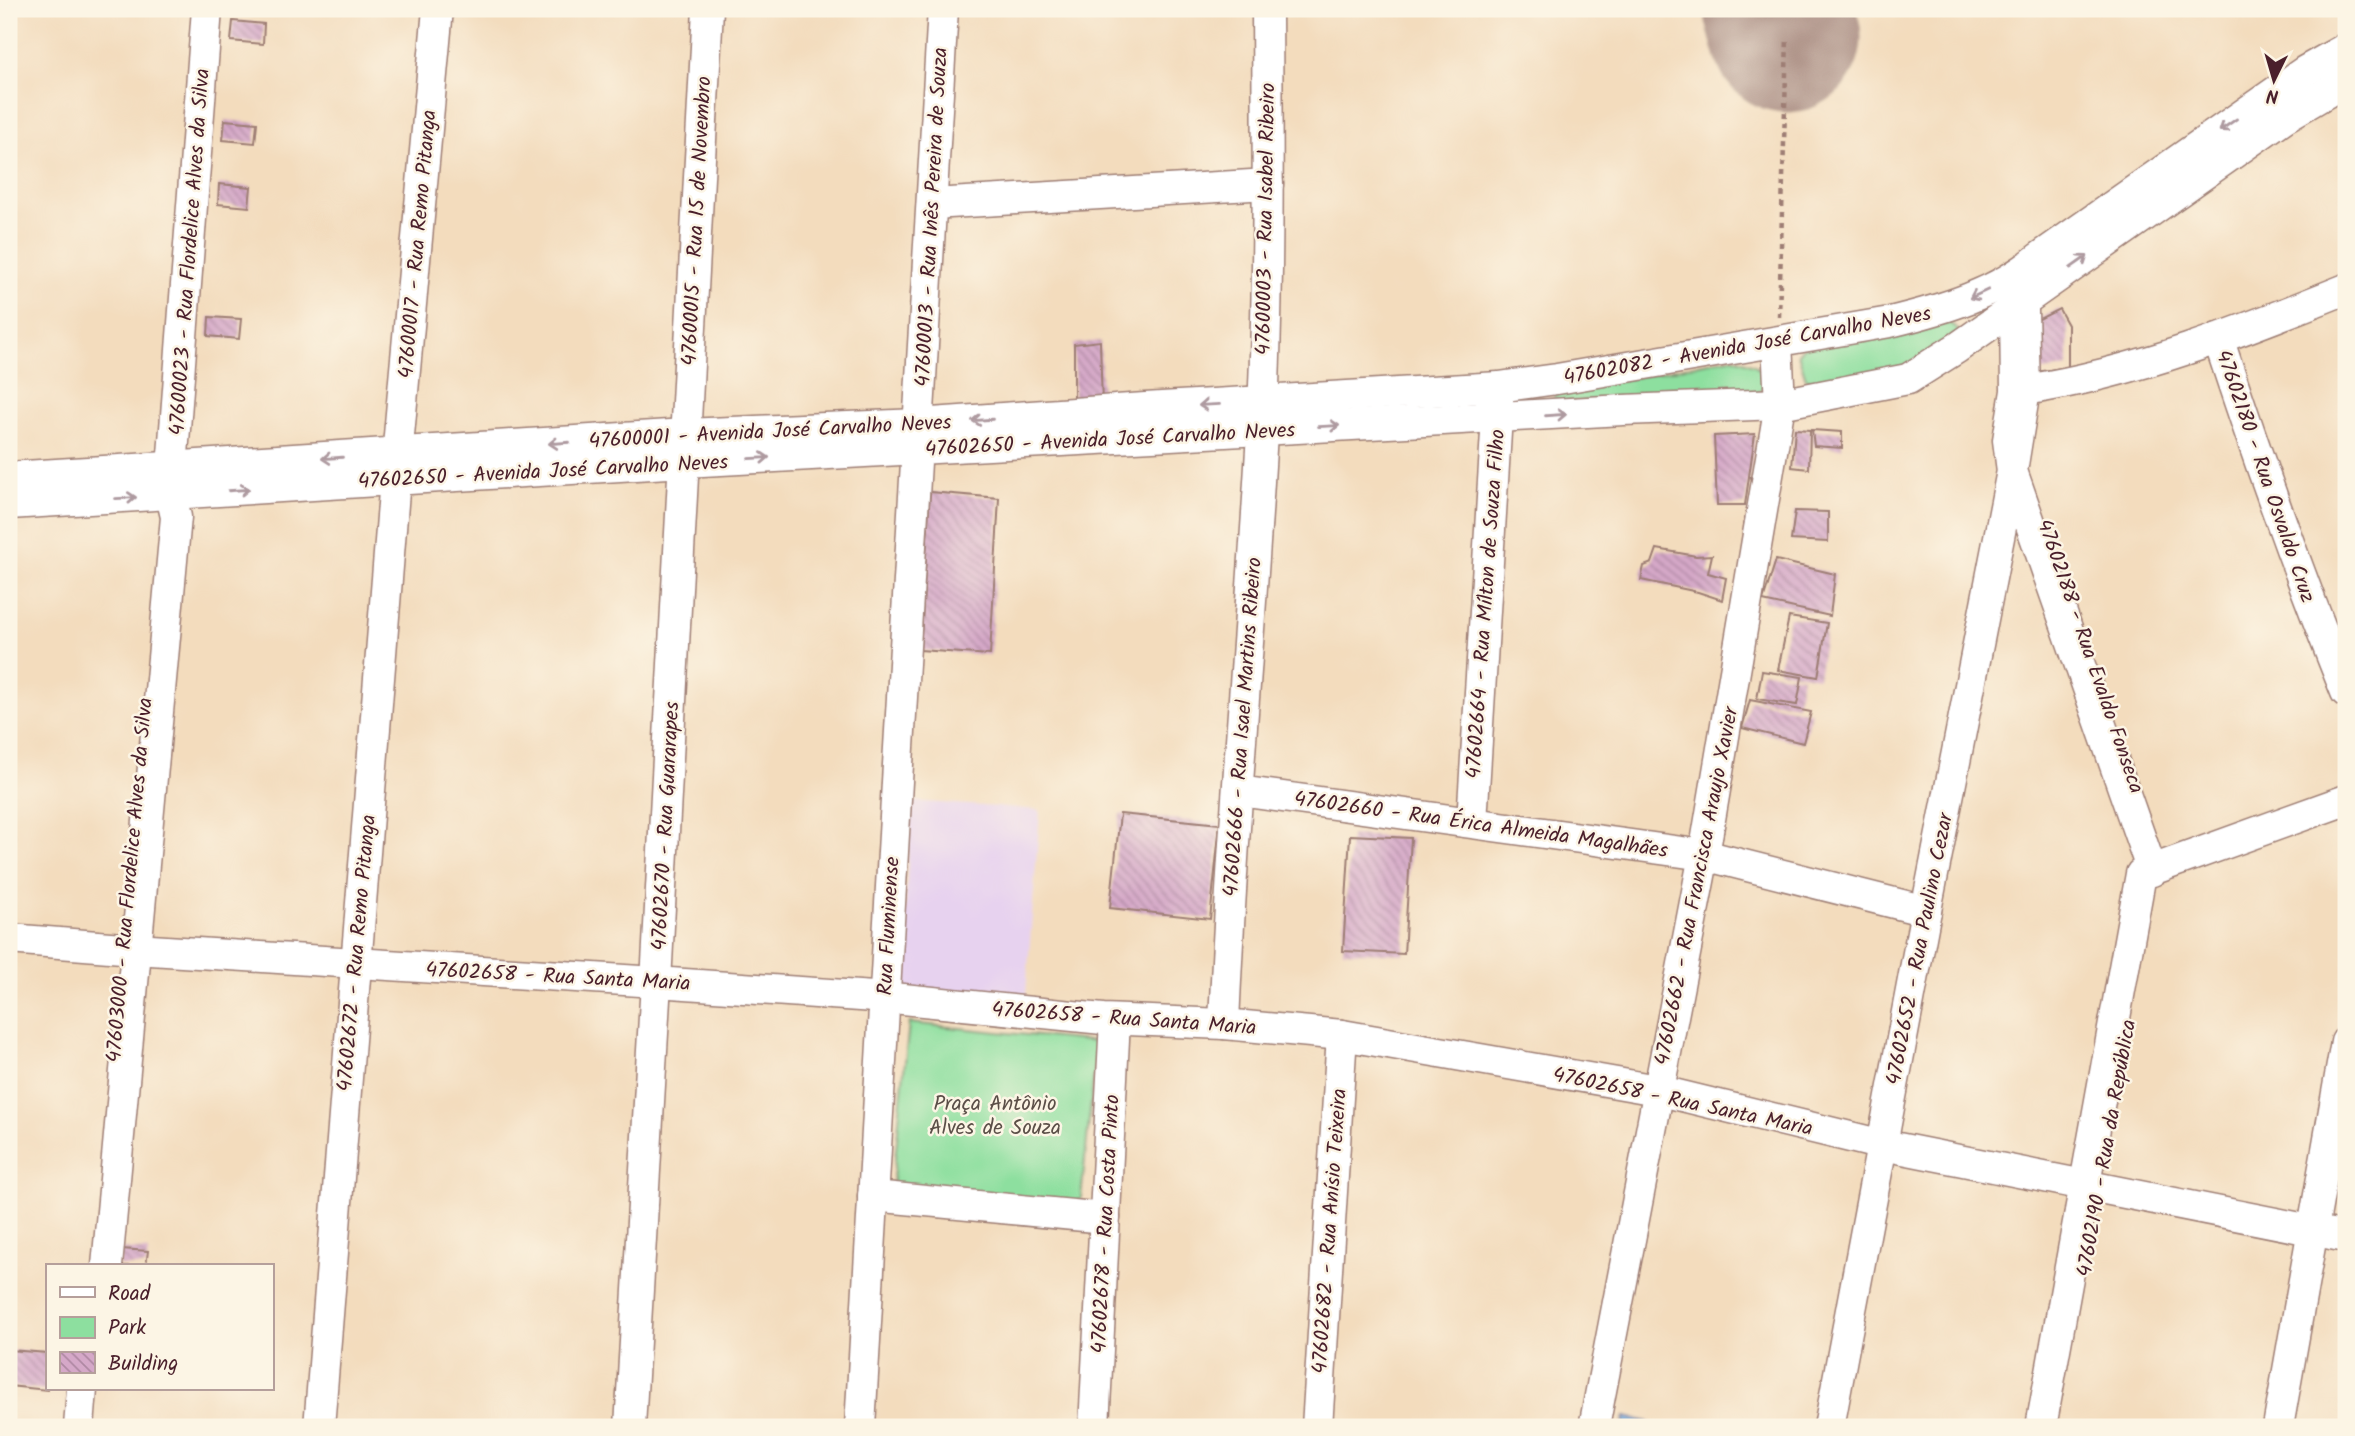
<svg xmlns="http://www.w3.org/2000/svg" width="2355" height="1436" viewBox="0 0 2355 1436" font-family="Kalam,sans-serif">
  <style>
    .built { fill: #e7d2ef }
    .park { fill: #8ddf9f; stroke: #6c7f65; stroke-width: 2 }
    .water { fill: url(#water-rules); stroke: #606688; stroke-width: 2 }
    .lines { fill: none; stroke-linecap: round; stroke-linejoin: round }
    .runway { stroke: #9e7e74; stroke-width: 149 }
    .building { fill: url(#building-back-hatch) }
    .minor-casing { stroke: #9e7e74; stroke-width: 33 }
    .path { stroke: #9e7e74; stroke-width: 4.5; stroke-dasharray: 5 5; stroke-linecap: butt }
    .minor { stroke: #fff; stroke-width: 30 }
    .oneway { stroke: #ae9aa0 }
    .labels { text-anchor: middle; stroke-width: 5; stroke-linejoin: round; paint-order: stroke }
    .street-label { font-size: 21px; fill: #4a1f2b; stroke: #fcf5e5 }
    .park-label { font-size: 21px; fill: #5b4f48; stroke: #fcf5e5 }
  </style>
  <defs>
    <pattern id="water-rules" width="6" height="5" patternUnits="userSpaceOnUse" patternTransform="scale(1.75)"><rect width="6" height="5" fill="#77aee6"/><path d="M0 2.5h6" fill="none" stroke="#648dbb"/></pattern>
    <pattern id="building-back-hatch" width="6" height="6" patternUnits="userSpaceOnUse" patternTransform="scale(1.75)"><rect width="6" height="6" fill="#d5a8c8"/><path d="M-1 5l2 2M0 0l6 6M5-1l2 2" fill="none" stroke="#af88a3"/></pattern>
  </defs>
  <rect width="100%" height="100%" fill="#fcf5e5"/>
  <filter id="ink" filterUnits="userSpaceOnUse"><feTurbulence type="fractalNoise" baseFrequency=".0143" numOctaves="2"/><feDisplacementMap in="SourceGraphic" scale="14" xChannelSelector="R" yChannelSelector="G"/><feConvolveMatrix kernelMatrix="1 2 1 2 8 2 1 2 1" color-interpolation-filters="sRGB"/></filter>
  <filter id="wash" filterUnits="userSpaceOnUse"><feTurbulence type="fractalNoise" baseFrequency=".00686" numOctaves="4" result="noise"/><feDisplacementMap in="SourceGraphic" scale="28" xChannelSelector="R" yChannelSelector="G"/><feGaussianBlur stdDeviation="1.57" result="paint"/><feColorMatrix in="noise" values="0 0 0 0 0 0 0 0 0 0 0 0 0 0 0 0 0 1.4 0 .05"/><feComposite in="paint" operator="in"/></filter>
  <g filter="url(#wash)">
    <rect width="100%" height="100%" fill="#f3dcbd"/>
    <path class="built" d="M911 801 1040 810 1025 1006 901 990Z"/>
    <g class="park">
      <path d="M1936 323C1947 323 1953 322 1959 332 1944 342 1929 353 1913 362 1887 376 1834 388 1806 379L1798 354 1803 348Z"/>
      <path d="M1733 357 1754 365 1766 376 1764 387 1757 393 1557 402 1553 394Z"/>
      <path d="M909 1023 1097 1042 1080 1208 892 1188Z"/>
    </g>
    <path class="water" d="M1625 1417 1649 1422 1648 1427H1623Z"/>
    <g class="lines">
      <path class="runway" d="M1779 9 1787 38"/>
    </g>
    <g id="blocks">
      <g class="building">
        <path d="M233 21 264 24 263 44 231 41Z"/>
        <path d="M225 120 257 123 255 143 223 140Z"/>
        <path d="M219 184 251 187 249 207 218 204Z"/>
        <path d="M2059 309 2068 325V367L2037 372 2035 321Z"/>
        <path d="M209 317 241 319 239 339 208 336Z"/>
        <path d="M1100 341 1102 405 1074 406V344Z"/>
        <path d="M1795 429 1810 430 1809 469 1792 467Z"/>
        <path d="M1812 430 1842 432V448L1814 446Z"/>
        <path d="M1755 434 1745 505H1717L1714 436Z"/>
        <path d="M930 492 999 498 990 655 920 650Z"/>
        <path d="M1795 511 1828 512V542L1791 540Z"/>
        <path d="M1657 549 1696 556 1712 555 1708 573 1726 578 1722 600 1698 592 1641 580 1644 566 1652 563Z"/>
        <path d="M1776 560 1835 574 1830 616 1763 601Z"/>
        <path d="M1789 617 1827 623 1818 677 1778 670Z"/>
        <path d="M1762 671 1802 677 1797 705 1757 699Z"/>
        <path d="M1750 700 1811 712 1803 743 1742 728Z"/>
        <path d="M1120 814 1220 824 1210 919 1110 908Z"/>
        <path d="M1350 835 1411 838 1404 954 1343 951Z"/>
        <path d="M121 1249 148 1251 146 1266H119Z"/>
        <path d="M9 1350 47 1353V1390L9 1386Z"/>
      </g>
    </g>
  </g>
  <g filter="url(#ink)">
    <use href="#blocks" fill-opacity="0" stroke="#9e7e74" stroke-width="2"/>
    <g class="lines">
      <defs>
        <g id="minor">
          <path d="M932 204 1268 184"/>
          <path d="M2218 338C2257 457 2299 575 2346 692"/>
          <path d="M2025 390C2136 373 2242 331 2346 289"/>
          <path d="M9 477 685 434 918 424 1145 408 1499 387 1557 379 1890 322C1944 309 1998 293 2040 257L2305 71 2346 48"/>
          <path d="M9 504 684 462 1623 410 1780 404 1908 379 1957 348 2285 117 2346 81"/>
          <path d="M1239 791 1704 855 1926 911"/>
          <path d="M1472 822 1498 400"/>
          <path d="M9 939 135 949 656 982 903 999 1103 1019 1224 1024 1342 1035 1657 1090 1883 1145 2346 1237"/>
          <path d="M1224 1024C1232 826 1251 629 1262 432 1269 291 1268 150 1267 9"/>
          <path d="M873 1196 1105 1218"/>
          <path d="M107 1266 176 517 171 495 172 468 207 9"/>
          <path d="M79 1427 82 1389"/>
          <path d="M319 1427 395 479 438 9"/>
          <path d="M630 1427 656 982 708 9"/>
          <path d="M860 1427C886 954 915 482 943 9"/>
          <path d="M1094 1427 1115 1020"/>
          <path d="M1317 1427 1342 1035"/>
          <path d="M1594 1427 1704 855 1780 404 1777 342"/>
          <path d="M1829 1427 1928 900 2012 471 2025 390 2022 272 2015 307 2016 391 2008 440 2012 471 2152 871"/>
          <path d="M2041 1427 2141 874 2346 800"/>
          <path d="M2278 1427 2346 1042"/>
        </g>
      </defs>
      <use href="#minor" class="minor-casing"/>
      <path class="path" d="M1779 317 1787 38"/>
      <use href="#minor" class="minor"/>
    </g>
    <defs><path id="oneway-shaft" d="M-6 0H5M1.5-3L5.5 0L1.5 3" fill="none" stroke-width="1.6" stroke-linecap="round" stroke-linejoin="round" transform="scale(1.75)"/></defs>
    <g class="oneway">
      <use href="#oneway-shaft" transform="translate(2228 125) rotate(145)"/>
      <use href="#oneway-shaft" transform="translate(2079 262) rotate(-35)"/>
      <use href="#oneway-shaft" transform="translate(1979 294) rotate(155)"/>
      <use href="#oneway-shaft" transform="translate(1209 405) rotate(177)"/>
      <use href="#oneway-shaft" transform="translate(1556 415) rotate(-4)"/>
      <use href="#oneway-shaft" transform="translate(982 420) rotate(176)"/>
      <use href="#oneway-shaft" transform="translate(1329 426) rotate(-3)"/>
      <use href="#oneway-shaft" transform="translate(559 443) rotate(176)"/>
      <use href="#oneway-shaft" transform="translate(332 458) rotate(176)"/>
      <use href="#oneway-shaft" transform="translate(759 458) rotate(-3)"/>
      <use href="#oneway-shaft" transform="translate(239 490) rotate(-4)"/>
      <use href="#oneway-shaft" transform="translate(126 498) rotate(-3)"/>
    </g>
  </g>
  <g class="labels">
    <g class="street-label">
      <text transform="translate(931 217) rotate(-87)" y="7">47600013 - Rua Inês Pereira de Souza</text>
      <text transform="translate(1265 219) rotate(-89)" y="7">47600003 - Rua Isabel Ribeiro</text>
      <text transform="translate(696 221) rotate(-87)" y="7">47600015 - Rua 15 de Novembro</text>
      <text transform="translate(417 244) rotate(-85)" y="7">47600017 - Rua Remo Pitanga</text>
      <text transform="translate(189 252) rotate(-86)" y="7">47600023 - Rua Flordelice Alves da Silva</text>
      <text transform="translate(1747 345) rotate(-10)" y="7">47602082 - Avenida José Carvalho Neves</text>
      <text transform="translate(770 431) rotate(-3)" y="7">47600001 - Avenida José Carvalho Neves</text>
      <text transform="translate(1110 439) rotate(-3)" y="7">47602650 - Avenida José Carvalho Neves</text>
      <text transform="translate(543 471) rotate(-3)" y="7">47602650 - Avenida José Carvalho Neves</text>
      <text transform="translate(2266 476) rotate(71)" y="7">47602180 - Rua Osvaldo Cruz</text>
      <text transform="translate(1485 604) rotate(-86)" y="7">47602664 - Rua Mílton de Souza Filho</text>
      <text transform="translate(2091 656) rotate(71)" y="7">47602188 - Rua Evaldo Fonseca</text>
      <text transform="translate(1242 727) rotate(-86)" y="7">47602666 - Rua Isael Martins Ribeiro</text>
      <text transform="translate(1481 824) rotate(8)" y="7">47602660 - Rua Érica Almeida Magalhães</text>
      <text transform="translate(665 826) rotate(-87)" y="7">47602670 - Rua Guararapes</text>
      <text transform="translate(129 880) rotate(-85)" y="7">47603000 - Rua Flordelice Alves da Silva</text>
      <text transform="translate(1696 886) rotate(-79)" y="7">47602662 - Rua Francisca Araujo Xavier</text>
      <text transform="translate(888 926) rotate(-87)" y="7">Rua Fluminense</text>
      <text transform="translate(1919 949) rotate(-79)" y="7">47602652 - Rua Paulino Cezar</text>
      <text transform="translate(356 953) rotate(-85)" y="7">47602672 - Rua Remo Pitanga</text>
      <text transform="translate(558 976) rotate(3)" y="7">47602658 - Rua Santa Maria</text>
      <text transform="translate(1124 1018) rotate(4)" y="7">47602658 - Rua Santa Maria</text>
      <text transform="translate(1683 1101) rotate(12)" y="7">47602658 - Rua Santa Maria</text>
      <text transform="translate(2106 1148) rotate(-80)" y="7">47602190 - Rua da República</text>
      <text transform="translate(1105 1224) rotate(-87)" y="7">47602678 - Rua Costa Pinto</text>
      <text transform="translate(1329 1231) rotate(-86)" y="7">47602682 - Rua Anísio Teixeira</text>
    </g>
    <g class="park-label">
      <text x="995" y="1110">Praça Antônio<tspan x="995" dy="24">Alves de Souza</tspan></text>
    </g>
  </g>
  <rect width="2355" height="1436" fill="none" stroke="#fcf5e5" stroke-width="35"/>
  <rect x="46" y="1264" width="228" height="126" fill="#fcf5e5" stroke="#b59f9b" stroke-width="2"/>
  <rect x="60" y="1287" width="35" height="10" fill="#ffffff" stroke="#b59f9b" stroke-width="2"/>
  <text x="108" y="1300" font-size="21" fill="#4a1f2b">Road</text>
  <rect x="60" y="1317" width="35" height="21" fill="#8ddf9f" stroke="#b59f9b" stroke-width="2"/>
  <text x="108" y="1334" font-size="21" fill="#4a1f2b">Park</text>
  <rect x="60" y="1352" width="35" height="21" fill="url(#building-back-hatch)" stroke="#b59f9b" stroke-width="2"/>
  <text x="108" y="1370" font-size="21" fill="#4a1f2b">Building</text>
  <g transform="translate(2274 80) rotate(185)" stroke="#fcf5e5" stroke-width="5" paint-order="stroke">
  <path d="M0-5L12 26L0 18L-12 26Z" fill="#4a1f2b"/>
  <text y="-10" font-size="19" font-weight="bold" text-anchor="middle" fill="#4a1f2b">N</text>
  </g>
</svg>
